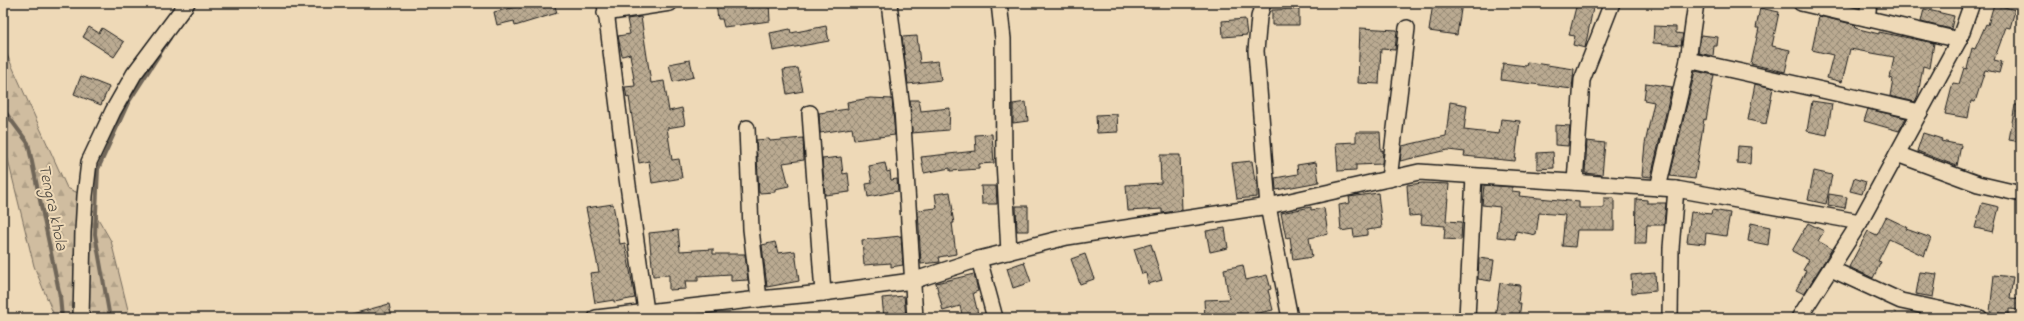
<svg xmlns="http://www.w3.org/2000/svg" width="2024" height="321" viewBox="0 0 2024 321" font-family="'Indie Flower',sans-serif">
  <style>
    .forest { fill: url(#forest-firs); stroke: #766c5e }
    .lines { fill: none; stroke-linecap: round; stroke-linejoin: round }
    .stream { stroke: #6f6659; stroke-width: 4 }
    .building { fill: url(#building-cross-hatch); stroke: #1c1c1c }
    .street-casing { stroke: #1c1c1c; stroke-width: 18 }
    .path { stroke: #1c1c1c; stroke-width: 2.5; stroke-dasharray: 3 3; stroke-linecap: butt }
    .street { stroke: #eed9b7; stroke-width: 15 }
    .labels { text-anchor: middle; stroke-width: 4; stroke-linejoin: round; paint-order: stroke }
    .water-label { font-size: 17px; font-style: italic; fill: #4c4740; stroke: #eed9b7 }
  </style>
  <defs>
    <pattern id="forest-firs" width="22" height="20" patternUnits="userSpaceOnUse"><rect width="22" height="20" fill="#d0bda0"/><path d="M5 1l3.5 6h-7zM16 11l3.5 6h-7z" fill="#b2a289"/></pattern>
    <pattern id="building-cross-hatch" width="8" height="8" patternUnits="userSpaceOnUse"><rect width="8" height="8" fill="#baaa91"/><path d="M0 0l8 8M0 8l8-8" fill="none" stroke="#968a76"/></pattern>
  </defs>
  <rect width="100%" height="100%" fill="#eed9b7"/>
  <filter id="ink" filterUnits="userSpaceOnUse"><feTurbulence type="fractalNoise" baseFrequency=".025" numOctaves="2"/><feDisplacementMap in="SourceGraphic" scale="8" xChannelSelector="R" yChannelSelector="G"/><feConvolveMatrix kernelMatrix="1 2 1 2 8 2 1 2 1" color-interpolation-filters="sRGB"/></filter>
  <g filter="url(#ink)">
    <path class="forest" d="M3 46 67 188 85 196 111 241 130 318H55L34 266 7 156 3 155Z"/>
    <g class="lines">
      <g class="stream">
        <path d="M3 109 28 143 60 296 62 318"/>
        <path d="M110 318 95 234 98 169 128 103 170 38"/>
      </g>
    </g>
    <g class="building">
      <path d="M533 3H554L557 13 515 26 514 21 497 25 494 12Z"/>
      <path d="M723 3H769L770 21 724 27 722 19H718L716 4Z"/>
      <path d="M1433 3H1462L1457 35 1429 31Z"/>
      <path d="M1577 3H1594L1585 48 1573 45 1575 36 1569 35Z"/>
      <path d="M1994 4 2015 10 2010 28 2006 27 1994 60 2002 62 1999 73 1985 70 1975 102 1971 101 1968 118 1945 114 1953 83 1959 84 1964 68 1967 69 1972 48 1975 49 1986 24 1988 25Z"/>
      <path d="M1760 8 1779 12 1772 46 1790 50 1785 72 1751 64 1759 28H1756Z"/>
      <path d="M1299 9V25H1272V10Z"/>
      <path d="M1924 9 1954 16 1951 29 1921 22Z"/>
      <path d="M1819 16 1856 25 1855 28 1879 34V32L1934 43 1930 68 1923 66 1918 95 1915 102 1890 96 1893 79 1890 78 1894 57 1850 49 1842 82 1827 78 1833 55 1812 50Z"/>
      <path d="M641 17 651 83 664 81 669 111 682 108 685 125 667 128 672 160 679 159 682 178 652 183 649 161 639 163 629 97 627 98 625 87 635 86 630 54 622 56 618 36 630 34 627 19Z"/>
      <path d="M1245 19 1247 35 1223 37 1222 21Z"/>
      <path d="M826 26 829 41 773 51 770 33 790 29 791 33Z"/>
      <path d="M1654 26 1676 27V33L1683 34 1681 45 1653 43Z"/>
      <path d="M89 27 99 33 102 28 124 42 114 57 83 37Z"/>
      <path d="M1360 28 1397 30 1395 50 1381 49 1379 84 1358 83Z"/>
      <path d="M1701 35 1718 37 1717 46H1714L1713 56 1698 53Z"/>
      <path d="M917 36 920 63 938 61 941 80 908 84 902 37Z"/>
      <path d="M690 60 694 77 673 82 669 64Z"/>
      <path d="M1527 62 1574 69 1572 89 1501 80 1503 63 1526 66Z"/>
      <path d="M798 68 803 91 787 94 783 70Z"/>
      <path d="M1695 71 1714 75 1706 120 1704 119 1695 179 1670 176Z"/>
      <path d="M81 76 109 87 101 105 74 94Z"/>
      <path d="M1646 83 1672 87 1651 177 1642 176 1645 144 1654 102 1644 100Z"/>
      <path d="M1755 84 1773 88 1766 124 1748 120Z"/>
      <path d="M870 98 892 99 895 135 854 140 852 128 820 133 819 113 848 109 847 102Z"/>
      <path d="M910 100H919L921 111 950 108 949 130 912 133Z"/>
      <path d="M1812 101 1832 104 1827 135 1807 131Z"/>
      <path d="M1026 102 1028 121 1013 123V104Z"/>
      <path d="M1450 102 1467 105 1464 130 1499 134 1501 119 1520 121 1515 161 1464 156 1465 152 1448 150 1400 161 1402 146 1446 136Z"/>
      <path d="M2015 105H2021V142L2009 140Z"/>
      <path d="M1868 109 1906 118 1899 131 1864 121Z"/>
      <path d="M1117 114 1118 132 1097 133 1096 115Z"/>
      <path d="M1555 125 1570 126 1568 146 1555 145Z"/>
      <path d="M1356 132H1380L1381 151 1383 150 1382 164 1356 165V170L1338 171 1336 143 1356 142Z"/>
      <path d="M1923 133 1942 139 1941 141 1961 145 1957 166 1917 151Z"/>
      <path d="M992 134 994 163 979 164V169L950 171V168L924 173 921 157 976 151 975 135Z"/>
      <path d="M803 138 804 160 783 163 789 186 775 189V192L759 193 756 140 769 139 770 141Z"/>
      <path d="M1587 141 1605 143 1602 175 1585 173Z"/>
      <path d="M1738 146 1751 147 1750 164 1737 163Z"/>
      <path d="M1553 152 1554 168 1537 169V153Z"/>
      <path d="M1160 155H1180L1182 210 1162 213V209L1128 211 1126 185 1161 183Z"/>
      <path d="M841 157 843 174 848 173 850 192 825 195 822 159Z"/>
      <path d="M1252 161 1255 181H1257V197L1237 199 1232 163Z"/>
      <path d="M1316 162 1319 182 1276 190 1275 178 1298 174 1297 165Z"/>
      <path d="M885 163 887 172 890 171 891 180 897 179 898 191 868 197 866 184 872 183 869 166Z"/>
      <path d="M1814 171 1832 175 1826 204 1808 200Z"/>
      <path d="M1854 178 1866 182 1862 194 1850 191Z"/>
      <path d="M1422 183 1449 184 1446 221 1462 222 1461 240 1444 239 1445 226 1421 224 1422 215 1409 216 1407 185Z"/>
      <path d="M1484 185 1512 187V191L1520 192 1519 196 1579 202V208H1604V198H1614V230H1577L1575 247 1562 246 1565 215 1539 213 1536 235 1516 231 1515 239 1497 237 1500 207 1482 205Z"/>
      <path d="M981 186H996L997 204H982Z"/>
      <path d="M950 192 953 211 952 212 954 223H952L956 254 939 257 940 262 921 264 918 210 937 208 935 194Z"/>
      <path d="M1378 193 1382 228 1367 230V235L1354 237 1353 229 1341 231 1339 205 1350 203 1349 197Z"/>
      <path d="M1829 194 1847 197 1845 208 1828 205Z"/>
      <path d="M1636 199 1647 200V203H1666L1664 225H1647L1646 244H1635Z"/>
      <path d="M1982 203 1999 207 1993 232 1975 228Z"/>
      <path d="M613 204 620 244 625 243 635 298 614 302V300L595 303 590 273 599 272 586 208Z"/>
      <path d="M1016 206H1028V231H1017Z"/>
      <path d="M1311 207V210L1324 208 1328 234 1309 238 1312 257 1293 260 1290 237 1286 238 1281 213Z"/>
      <path d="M1712 210 1730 213 1726 236 1706 233 1705 244 1687 242 1691 212 1711 214Z"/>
      <path d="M1886 217 1907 227 1906 229 1931 238 1924 256 1889 239 1878 261 1881 262 1873 278 1849 267 1868 231 1877 235Z"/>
      <path d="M1751 223 1770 227 1768 245 1748 241Z"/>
      <path d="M1808 223 1824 231 1818 241 1832 249 1804 294 1796 290 1806 271 1803 270 1809 260 1792 251Z"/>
      <path d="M1225 228 1228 248 1210 252 1206 231Z"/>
      <path d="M678 230 680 251 713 249V254H745L748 280 731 281V274L698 276V281H685L686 289 669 290V275L653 276 649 233Z"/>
      <path d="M901 236 903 265 891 267V263L864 265 862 240Z"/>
      <path d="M775 242 778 253 795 251 799 281 767 287 762 245Z"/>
      <path d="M1151 244 1162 280 1148 284 1146 273 1142 274 1134 249Z"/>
      <path d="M1085 254 1094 279 1080 284 1071 259Z"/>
      <path d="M1479 258 1494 260 1491 281 1478 279Z"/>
      <path d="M1024 262 1031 282 1013 288 1007 268Z"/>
      <path d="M1243 265 1246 280 1267 275 1271 289 1268 290 1273 310 1235 318H1205L1204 300 1229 299 1224 269Z"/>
      <path d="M1920 272 1937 274 1933 297 1916 294Z"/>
      <path d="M1655 273 1656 291 1632 293 1631 275Z"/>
      <path d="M974 274 978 291 973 293 979 318H963L960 306 943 311 936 283Z"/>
      <path d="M1994 275 2013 277 2010 298 2021 299V310L2009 309V314L1990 312Z"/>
      <path d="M1500 283 1520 285 1518 303H1521L1519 318H1495Z"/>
      <path d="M904 296 906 318H884L882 298Z"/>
      <path d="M389 304 392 318H352V314Z"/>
    </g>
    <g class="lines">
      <defs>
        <g id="street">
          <path d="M605 3 626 171 647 318"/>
          <path d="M889 3 902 109 915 318"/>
          <path d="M999 3 1003 39 1004 160 1009 252"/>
          <path d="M1263 3 1259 17 1256 51 1268 206 1290 318"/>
          <path d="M1801 3 1959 40"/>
          <path d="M605 13 670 3"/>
          <path d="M1867 18 1869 3"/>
          <path d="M1688 60 1920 112"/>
          <path d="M810 113 823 293"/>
          <path d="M747 128 751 229 759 299"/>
          <path d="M1897 154 1978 184 2021 194"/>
          <path d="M1389 179 1407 28"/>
          <path d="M1575 182 1582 80 1612 3"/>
          <path d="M1658 188 1688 60 1696 3"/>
          <path d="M979 259 995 318"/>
          <path d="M1831 269 1901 301 1980 318"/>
          <path d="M81 318 83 231 85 196 89 162 113 111 134 74 187 3"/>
          <path d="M596 318 759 299 823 293 912 281 979 259 1067 237 1268 206 1419 172 1676 189 1860 222 1959 40 1972 3"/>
          <path d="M1467 318 1474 176"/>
          <path d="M1670 318 1671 248 1676 189"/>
          <path d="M1799 318 1860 222"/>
        </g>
      </defs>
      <use href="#street" class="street-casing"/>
      <path class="path" d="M1892 318 1895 312"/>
      <use href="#street" class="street"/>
    </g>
  </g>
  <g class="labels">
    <g class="water-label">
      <text transform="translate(54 207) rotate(78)" y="6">Tengra khola</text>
    </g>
  </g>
  <rect width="2024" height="321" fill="none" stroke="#eed9b7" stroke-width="16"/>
  <rect x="8" y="8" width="2008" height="305" fill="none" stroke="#1c1c1c" stroke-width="1.5" filter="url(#ink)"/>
</svg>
